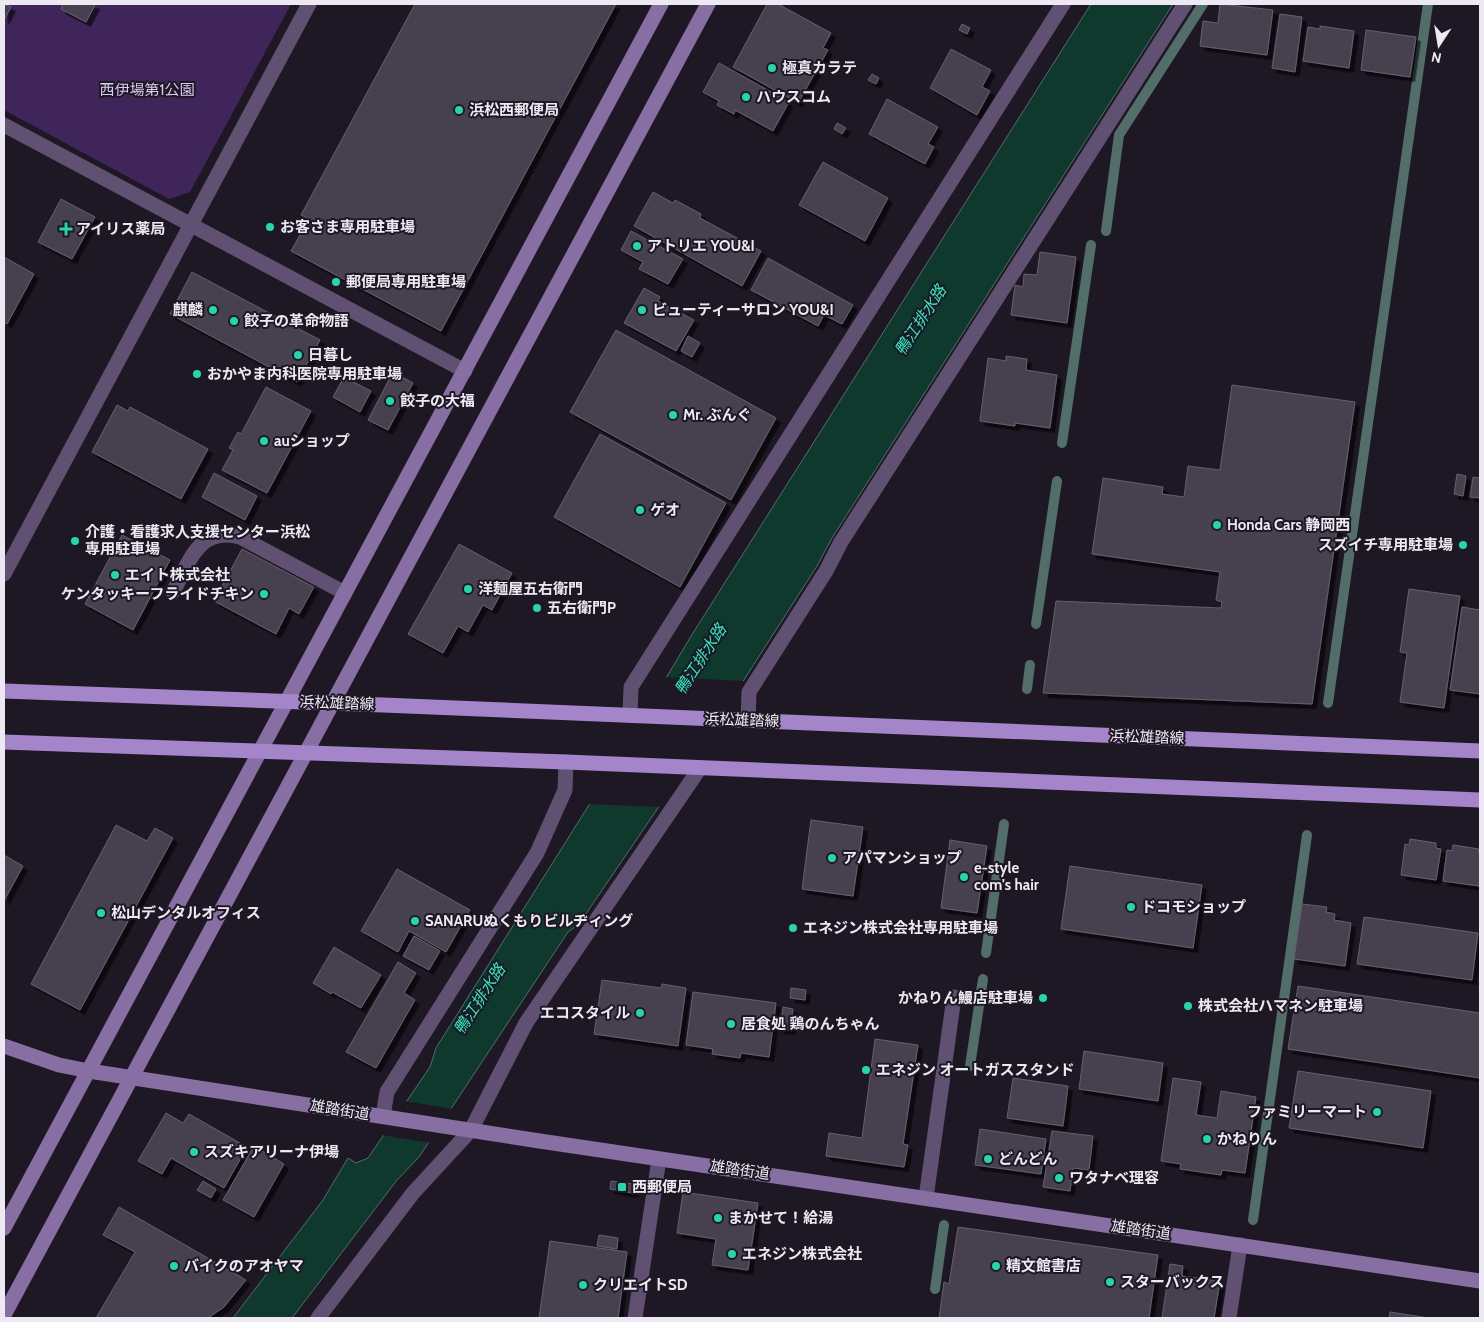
<svg xmlns="http://www.w3.org/2000/svg" width="1484" height="1322" viewBox="0 0 1484 1322" font-family="Cabin,'Noto Sans JP',sans-serif">
  <style>
    .green { fill: #40255a }
    .water { fill: #10392e; stroke: #526e69 }
    .pier { fill: #1e1825 }
    .lines { fill: none; stroke-linecap: round; stroke-linejoin: round }
    .stream { stroke: #526e69; stroke-width: 10 }
    .building { fill: #474150; stroke: #665f6e; filter: url(#shadow) }
    .lane { stroke: #605172; stroke-width: 15 }
    .street { stroke: #605172; stroke-width: 15 }
    .secondary { stroke: #876ea3; stroke-width: 15 }
    .primary { stroke: #a585ca; stroke-width: 15 }
    .poi-dot { fill: #25d5ae; stroke: #1e1825; stroke-width: 2 }
    .labels { text-anchor: middle; stroke-width: 4; stroke-linejoin: round; paint-order: stroke }
    .poi-label { font-size: 15px; font-weight: bold; fill: #ede9f2; stroke: #1e1825; text-anchor: start }
    .park-label { font-size: 15px; fill: #dcc9f4; stroke: #1e1825 }
    .street-label { font-size: 15px; fill: #ede9f2; stroke: #1e1825 }
    .water-label { font-size: 16px; font-style: italic; fill: #2ee9c0; stroke: #1e1825 }
  </style>
  <defs>
    <filter id="shadow"><feDropShadow dx="4.5" dy="4.5" stdDeviation="0" flood-color="#0009"/></filter>
  </defs>
  <rect width="100%" height="100%" fill="#1e1825"/>
  <path class="green" d="M4 4H291L190 192 169 199 4 110Z"/>
  <path class="water" d="M1091 4H1173L832 538 817 566 722 714 579 924 568 932 419 1157 397 1180 292 1318H233L323 1200 348 1158 356 1163 368 1158 430 1067 436 1048 606 778 693 633Z"/>
  <g class="pier">
    <path d="M663 677 745 681 663 807 586 804Z"/>
    <path d="M404 1101 453 1109 431 1143 381 1135Z"/>
  </g>
  <g class="lines">
    <g class="stream">
      <path d="M1106 231 1119 135 1203 4"/>
      <path d="M1062 443 1091 245"/>
      <path d="M1036 624 1057 481"/>
      <path d="M1027 689 1030 665"/>
      <path d="M1328 703 1428 4"/>
      <path d="M986 953 1004 824"/>
      <path d="M970 1066 983 979"/>
      <path d="M1253 1220 1307 835"/>
      <path d="M935 1289 944 1225"/>
    </g>
  </g>
  <g class="building">
    <path d="M4 4 11 7 4 20Z"/>
    <path d="M63 4H92L95 5 86 22 61 9Z"/>
    <path d="M415 4H616L441 331 291 251 309 219 301 215Z"/>
    <path d="M767 4H778L831 33 823 48 828 50 798 103 733 67Z"/>
    <path d="M1220 4 1273 10 1267 55 1200 46 1203 21 1218 23Z"/>
    <path d="M1280 14 1302 17 1295 72 1272 68Z"/>
    <path d="M962 24 970 28 967 34 959 30Z"/>
    <path d="M1320 26 1354 31 1349 68 1303 61 1308 27 1320 29Z"/>
    <path d="M1366 30 1416 37 1410 77 1361 70Z"/>
    <path d="M951 49 991 70 982 87 990 91 977 115 930 88Z"/>
    <path d="M719 63 789 102 773 131 735 110 734 114 717 105 719 101 703 92Z"/>
    <path d="M872 74 879 78 876 84 868 80Z"/>
    <path d="M887 99 938 127 928 144 934 147 925 164 869 134Z"/>
    <path d="M837 123 846 128 842 134 834 129Z"/>
    <path d="M823 162 888 198 865 241 799 205Z"/>
    <path d="M653 192 673 203 675 200 701 214 700 218 761 251 742 286 634 226Z"/>
    <path d="M61 199 95 217 72 259 38 242Z"/>
    <path d="M631 231 683 259 668 284 639 269 643 262 621 250Z"/>
    <path d="M1040 252 1076 257 1067 323 1011 315 1015 285 1023 287 1024 274 1037 275Z"/>
    <path d="M4 257 34 274 7 324 4 322Z"/>
    <path d="M768 258 853 305 842 324 824 315 818 326 751 290Z"/>
    <path d="M192 272 320 340 297 382 170 314Z"/>
    <path d="M644 288 660 297 658 301 694 320 676 351 624 323Z"/>
    <path d="M616 330 776 418 731 500 570 412Z"/>
    <path d="M688 336 700 343 692 357 681 351Z"/>
    <path d="M1006 356 1027 359 1026 370 1057 375 1050 428 1015 423V426L980 421 988 358 1006 361Z"/>
    <path d="M393 372 413 383 388 430 368 420Z"/>
    <path d="M344 377 371 391 360 412 333 397Z"/>
    <path d="M1232 385 1355 402 1312 704 1043 693 1056 601 1221 608 1222 602 1216 600 1220 572 1092 554 1103 478 1163 487 1162 494 1184 497 1188 466 1220 470Z"/>
    <path d="M266 387 311 411 267 493 222 470 233 450 229 448 238 432 241 434Z"/>
    <path d="M117 405 128 411 130 407 208 449 181 499 92 452Z"/>
    <path d="M600 434 726 503 680 587 554 517Z"/>
    <path d="M214 473 257 496 245 520 202 497Z"/>
    <path d="M1457 474 1466 476 1463 496 1454 494Z"/>
    <path d="M1473 477 1480 478V498L1470 497Z"/>
    <path d="M122 535 170 560 133 630 85 604Z"/>
    <path d="M459 544 512 573 492 610 483 605 468 632 458 626 443 653 408 634Z"/>
    <path d="M242 549 314 587 299 614 289 608 276 634 214 601Z"/>
    <path d="M1409 589 1460 596 1444 708 1400 702 1407 653 1400 652Z"/>
    <path d="M1462 607 1480 610V694L1450 690Z"/>
    <path d="M811 820 863 827 853 896 802 889Z"/>
    <path d="M116 825 147 841 155 828 173 838 80 1010 31 984Z"/>
    <path d="M1410 839 1436 843V848L1441 849 1436 880 1401 875 1405 844 1409 845Z"/>
    <path d="M950 840 987 846 977 913 941 908Z"/>
    <path d="M1453 845 1479 849 1478 854H1480V874L1479 886 1443 881 1447 850 1452 851Z"/>
    <path d="M4 855 23 866 4 901Z"/>
    <path d="M1070 866 1202 885 1193 948 1061 929Z"/>
    <path d="M397 869 470 910 446 952 409 931 398 952 361 931Z"/>
    <path d="M1302 904 1327 907 1326 912 1335 914 1334 920 1351 923 1345 966 1294 959Z"/>
    <path d="M1364 917 1478 933 1472 980 1357 964Z"/>
    <path d="M414 936 440 951 429 970 403 956Z"/>
    <path d="M334 947 381 975 361 1008 332 992 331 994 313 983Z"/>
    <path d="M398 962 416 973 404 993 415 1000 376 1068 346 1052Z"/>
    <path d="M602 980 661 988 662 984 686 988 678 1046 594 1034Z"/>
    <path d="M1298 986 1480 1013V1078L1288 1049Z"/>
    <path d="M791 988 806 990 805 1000 790 998Z"/>
    <path d="M693 992 776 1003 769 1057 741 1053 740 1058 712 1054 713 1049 686 1045Z"/>
    <path d="M783 1007 793 1009 790 1030 780 1029Z"/>
    <path d="M875 1039 918 1045 903 1144 908 1145 904 1167 826 1156 829 1133 862 1138Z"/>
    <path d="M1084 1051 1163 1063 1158 1101 1079 1089Z"/>
    <path d="M1298 1071 1431 1091 1423 1148 1289 1128Z"/>
    <path d="M1013 1078 1068 1086 1063 1126 1007 1118Z"/>
    <path d="M1173 1078 1201 1082 1196 1115 1217 1118 1221 1091 1256 1097 1245 1173 1222 1170 1221 1175 1180 1169 1181 1164 1161 1161Z"/>
    <path d="M166 1113 183 1123 189 1114 247 1147 224 1188 171 1158 162 1174 138 1161Z"/>
    <path d="M980 1129 1046 1139 1041 1174 975 1165Z"/>
    <path d="M1052 1131 1093 1136 1089 1170 1073 1168 1070 1191 1043 1187Z"/>
    <path d="M254 1146 284 1164 254 1217 223 1200Z"/>
    <path d="M203 1181 216 1189 211 1198 197 1190Z"/>
    <path d="M611 1181 634 1184 633 1193 610 1189Z"/>
    <path d="M683 1192 758 1203 748 1270 712 1265 716 1239 677 1233Z"/>
    <path d="M119 1207 246 1280 224 1307 208 1318H96L135 1252 103 1235Z"/>
    <path d="M958 1227 1158 1255 1149 1318H939L944 1282 949 1284Z"/>
    <path d="M599 1235 618 1238 617 1249 597 1246Z"/>
    <path d="M550 1241 627 1252 618 1318H539Z"/>
    <path d="M1170 1264 1183 1266 1182 1276 1220 1281 1214 1318H1162Z"/>
    <path d="M1390 1312 1429 1318H1389Z"/>
  </g>
  <g class="lines">
    <g class="lane">
      <path d="M173 592C189 563 198 526 240 537L345 593"/>
      <path d="M926 1198 954 997"/>
    </g>
    <g class="street">
      <path d="M4 125 465 371"/>
      <path d="M4 574 309 4"/>
      <path d="M630 715 631 687 1063 4"/>
      <path d="M748 720 749 692 826 571 841 542 1185 4"/>
      <path d="M383 1116 387 1092 537 853 565 790 566 762"/>
      <path d="M318 1318 413 1193 471 1130 526 1023 700 768"/>
      <path d="M635 1318 659 1159"/>
      <path d="M1229 1318 1240 1245"/>
    </g>
    <g class="secondary">
      <path d="M4 1046 59 1065 89 1071 533 1140 1480 1281"/>
      <path d="M4 1228 661 4"/>
      <path d="M4 1315 708 4"/>
    </g>
    <g class="primary">
      <path d="M4 691 383 705 1480 751"/>
      <path d="M4 742 566 762 1480 800"/>
    </g>
  </g>
  <g class="poi-dot">
    <circle cx="772" cy="68" r="5"/>
    <circle cx="746" cy="97" r="5"/>
    <circle cx="459" cy="110" r="5"/>
    <circle cx="270" cy="227" r="5"/>
    <path d="M63.5 221.5h5v5h5v5h-5v5h-5v-5h-5v-5h5z"/>
    <circle cx="637" cy="246" r="5"/>
    <circle cx="336" cy="282" r="5"/>
    <circle cx="213" cy="310" r="5"/>
    <circle cx="642" cy="310" r="5"/>
    <circle cx="234" cy="321" r="5"/>
    <circle cx="298" cy="355" r="5"/>
    <circle cx="197" cy="374" r="5"/>
    <circle cx="390" cy="401" r="5"/>
    <circle cx="673" cy="415" r="5"/>
    <circle cx="264" cy="441" r="5"/>
    <circle cx="640" cy="510" r="5"/>
    <circle cx="1217" cy="525" r="5"/>
    <circle cx="75" cy="541" r="5"/>
    <circle cx="1463" cy="545" r="5"/>
    <circle cx="115" cy="575" r="5"/>
    <circle cx="468" cy="589" r="5"/>
    <circle cx="264" cy="594" r="5"/>
    <circle cx="537" cy="608" r="5"/>
    <circle cx="832" cy="858" r="5"/>
    <circle cx="964" cy="877" r="5"/>
    <circle cx="1131" cy="907" r="5"/>
    <circle cx="101" cy="913" r="5"/>
    <circle cx="415" cy="921" r="5"/>
    <circle cx="793" cy="928" r="5"/>
    <circle cx="1043" cy="998" r="5"/>
    <circle cx="1188" cy="1006" r="5"/>
    <circle cx="640" cy="1013" r="5"/>
    <circle cx="731" cy="1024" r="5"/>
    <circle cx="866" cy="1070" r="5"/>
    <circle cx="1377" cy="1112" r="5"/>
    <circle cx="1207" cy="1139" r="5"/>
    <circle cx="194" cy="1152" r="5"/>
    <circle cx="988" cy="1159" r="5"/>
    <circle cx="1059" cy="1178" r="5"/>
    <rect x="617" y="1182" width="10" height="10" rx="2.5"/>
    <circle cx="718" cy="1218" r="5"/>
    <circle cx="732" cy="1254" r="5"/>
    <circle cx="174" cy="1266" r="5"/>
    <circle cx="996" cy="1266" r="5"/>
    <circle cx="1110" cy="1282" r="5"/>
    <circle cx="583" cy="1285" r="5"/>
  </g>
  <g class="labels">
    <g class="poi-label">
      <text x="782" y="73">極真カラテ</text>
      <text x="756" y="102">ハウスコム</text>
      <text x="469" y="115">浜松西郵便局</text>
      <text x="280" y="232">お客さま専用駐車場</text>
      <text x="76" y="234">アイリス薬局</text>
      <text x="647" y="251">アトリエ YOU&amp;I</text>
      <text x="346" y="287">郵便局専用駐車場</text>
      <text x="203" y="315" text-anchor="end">麒麟</text>
      <text x="652" y="315">ビューティーサロン YOU&amp;I</text>
      <text x="244" y="326">餃子の革命物語</text>
      <text x="308" y="360">日暮し</text>
      <text x="207" y="379">おかやま内科医院専用駐車場</text>
      <text x="400" y="406">餃子の大福</text>
      <text x="683" y="420">Mr. ぶんぐ</text>
      <text x="274" y="446">auショップ</text>
      <text x="650" y="515">ゲオ</text>
      <text x="1227" y="530">Honda Cars 静岡西</text>
      <text x="85" y="537">介護・看護求人支援センター浜松<tspan x="85" dy="17">専用駐車場</tspan></text>
      <text x="1453" y="550" text-anchor="end">スズイチ専用駐車場</text>
      <text x="125" y="580">エイト株式会社</text>
      <text x="478" y="594">洋麺屋五右衛門</text>
      <text x="254" y="599" text-anchor="end">ケンタッキーフライドチキン</text>
      <text x="547" y="613">五右衛門P</text>
      <text x="842" y="863">アパマンショップ</text>
      <text x="974" y="873">e-style<tspan x="974" dy="17">com's hair</tspan></text>
      <text x="1141" y="912">ドコモショップ</text>
      <text x="111" y="918">松山デンタルオフィス</text>
      <text x="425" y="926">SANARUぬくもりビルヂィング</text>
      <text x="803" y="933">エネジン株式会社専用駐車場</text>
      <text x="1033" y="1003" text-anchor="end">かねりん鰻店駐車場</text>
      <text x="1198" y="1011">株式会社ハマネン駐車場</text>
      <text x="630" y="1018" text-anchor="end">エコスタイル</text>
      <text x="741" y="1029">居食処 鶏のんちゃん</text>
      <text x="876" y="1075">エネジン オートガススタンド</text>
      <text x="1367" y="1117" text-anchor="end">ファミリーマート</text>
      <text x="1217" y="1144">かねりん</text>
      <text x="204" y="1157">スズキアリーナ伊場</text>
      <text x="998" y="1164">どんどん</text>
      <text x="1069" y="1183">ワタナベ理容</text>
      <text x="632" y="1192">西郵便局</text>
      <text x="728" y="1223">まかせて！給湯</text>
      <text x="742" y="1259">エネジン株式会社</text>
      <text x="184" y="1271">バイクのアオヤマ</text>
      <text x="1006" y="1271">精文館書店</text>
      <text x="1120" y="1287">スターバックス</text>
      <text x="593" y="1290">クリエイトSD</text>
    </g>
    <g class="park-label">
      <text x="147" y="95">西伊場第1公園</text>
    </g>
    <g class="street-label">
      <text transform="translate(337 703) rotate(2)" y="5">浜松雄踏線</text>
      <text transform="translate(742 720) rotate(2)" y="5">浜松雄踏線</text>
      <text transform="translate(1147 737) rotate(2)" y="5">浜松雄踏線</text>
      <text transform="translate(340 1110) rotate(9)" y="5">雄踏街道</text>
      <text transform="translate(740 1170) rotate(8)" y="5">雄踏街道</text>
      <text transform="translate(1141 1230) rotate(8)" y="5">雄踏街道</text>
    </g>
    <g class="water-label">
      <text transform="translate(920 320) rotate(-57)" y="6">鴨江排水路</text>
      <text transform="translate(700 659) rotate(-57)" y="6">鴨江排水路</text>
      <text transform="translate(479 999) rotate(-57)" y="6">鴨江排水路</text>
    </g>
  </g>
  <rect width="1484" height="1322" fill="none" stroke="#ede9f2" stroke-width="10"/>
  <g transform="translate(1439 45) rotate(192)" stroke="#1e1825" stroke-width="4" paint-order="stroke">
  <path d="M0-4L9 19L0 12L-9 19Z" fill="#ede9f2"/>
  <text y="-8" font-size="14" font-weight="bold" text-anchor="middle" fill="#ede9f2">N</text>
  </g>
</svg>
